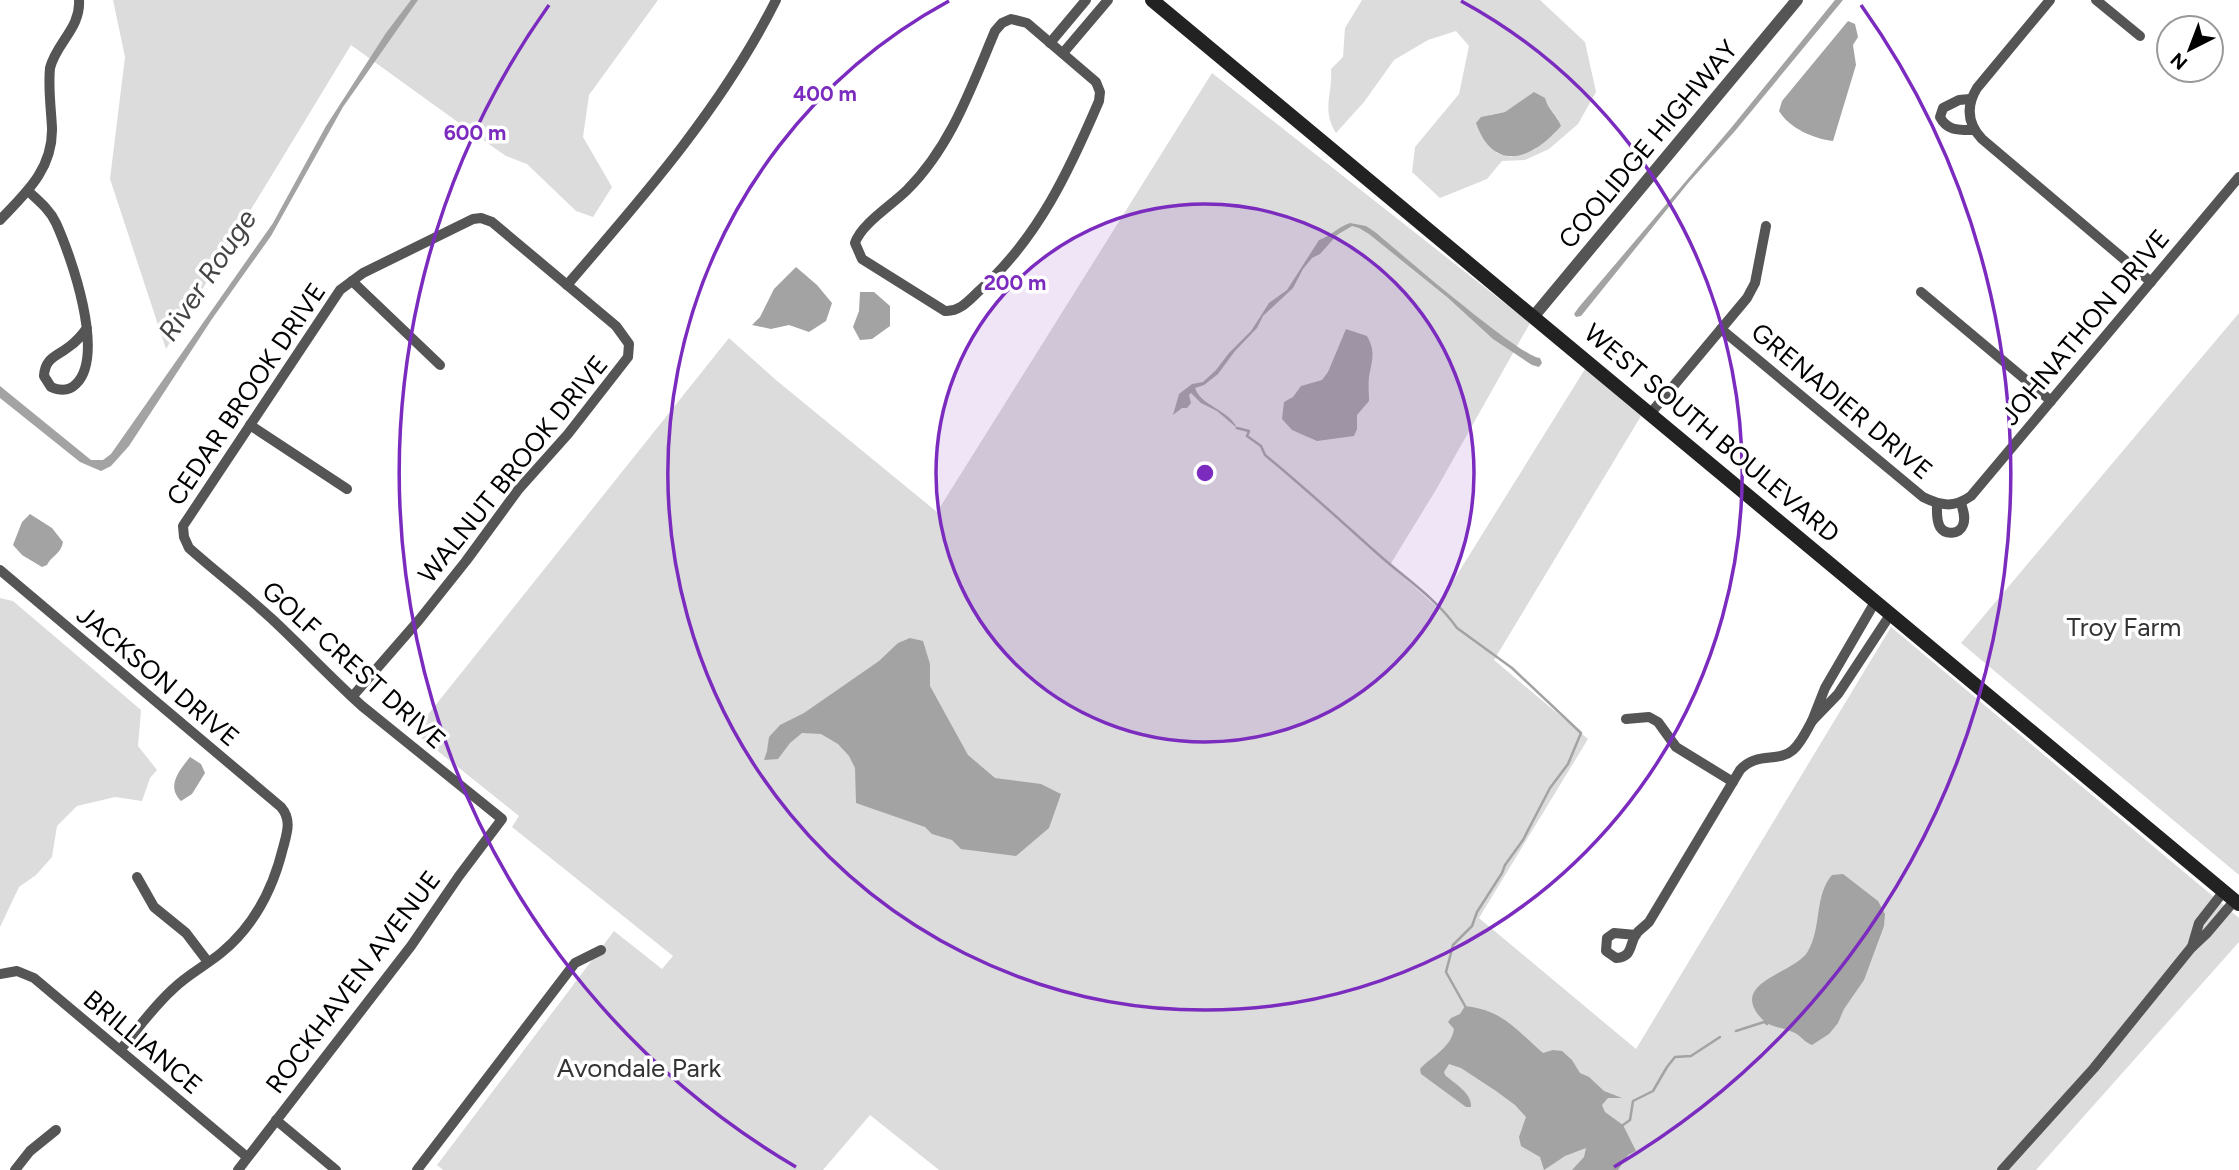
<svg xmlns="http://www.w3.org/2000/svg" width="2239" height="1170" viewBox="0 0 2239 1170" font-family="Figtree,sans-serif">
  <style>
    .green { fill: #dcdcdc; fill-rule: evenodd }
    .water { fill: #a3a3a3 }
    .lines { fill: none; stroke-linecap: round; stroke-linejoin: round }
    .stream { stroke: #a3a3a3; stroke-width: 2.5 }
    .minor { stroke: #555; stroke-width: 10 }
    .tertiary { stroke: #555; stroke-width: 12 }
    .secondary { stroke: #222; stroke-width: 14 }
    .ring { fill: none; stroke: #7b2cbf; stroke-width: 3.5 }
    .labels { text-anchor: middle; stroke-width: 7; stroke-linejoin: round; paint-order: stroke }
    .street-label { font-size: 26px; fill: #000; stroke: #fff }
    .park-label { font-size: 26px; fill: #333; stroke: #fff }
    .water-label { font-size: 28px; font-style: italic; fill: #444; stroke: #fff }
    .centre { fill: #7b2cbf; stroke: #fff; stroke-width: 3.5 }
    .ring-label { font-size: 21px; text-anchor: middle; font-weight: bold; fill: #7b2cbf; stroke: #fff; stroke-width: 7; stroke-linejoin: round; paint-order: stroke }
  </style>
  <rect width="100%" height="100%" fill="#fff"/>
  <g class="green">
    <path d="M113 0H658L589 95 583 137 612 187 593 217 576 211 527 164 506 156 466 128 351 45 166 349 110 179 125 57Z"/>
    <path d="M1362 0H1540L1585 42 1596 92 1578 124 1549 149 1525 160 1502 161 1487 179 1440 198 1412 172 1415 147 1459 94 1469 46 1456 31 1428 40 1394 60 1364 102 1336 133C1321 109 1333 94 1331 69L1343 57 1345 28ZM1527 98 1547 106 1558 119 1554 134 1535 149 1511 157 1496 153 1489 115 1505 112Z"/>
    <path d="M1212 73 1530 323 1437 488 1390 565 1437 607 1585 369 1641 416 1494 660 1588 739 1479 918 1636 1049 1891 627 2239 918V942L2036 1170H939L870 1115 823 1170H443L437 1165 614 931 662 969 673 956 512 827 519 816 414 732 729 338 776 380 937 512Z"/>
    <path d="M2239 313V875L1961 643Z"/>
    <path d="M0 598 13 601 141 710 138 746 157 770 150 778 142 801 115 797 77 806 57 826 52 857 36 875 19 887 0 927Z"/>
  </g>
  <g class="water">
    <path d="M411 0H418L343 107 271 236 212 319 129 446 111 466 101 471 80 462 0 398V386L91 460H103L111 454 273 223 326 126 386 33Z"/>
    <path d="M1835 0H1843L1735 131 1689 182 1581 316 1576 317 1574 314 1579 307 1731 128Z"/>
    <path d="M1848 21 1855 24 1858 37 1853 45 1856 65 1833 141C1814 139 1789 128 1779 111L1782 101Z"/>
    <path d="M1534 92 1545 98C1548 110 1557 115 1561 126 1533 159 1494 174 1476 123L1481 117 1505 112Z"/>
    <path d="M1350 223 1366 226 1375 232C1399 252 1521 358 1540 358L1542 363 1539 367 1532 365 1493 339 1447 297 1369 234 1359 228 1352 226 1337 235 1320 254 1312 258 1303 269 1293 288 1263 316 1257 328 1235 351 1218 374 1204 385 1195 388C1200 405 1229 410 1237 428L1217 411 1201 403 1191 393 1189 395 1191 403 1187 408H1182L1173 415 1179 394 1192 384 1203 382 1216 370 1229 353 1251 331 1269 303 1287 290 1319 240C1331 236 1338 227 1350 223Z"/>
    <path d="M796 267 817 285 832 303 826 321 809 332 789 325 771 329 752 325 760 317 774 289Z"/>
    <path d="M860 292H874L890 306V326L872 339 860 340 853 327 859 311Z"/>
    <path d="M1346 329 1367 336C1376 352 1372 360 1369 377 1368 385 1369 393 1369 401L1357 415V429L1354 436 1317 441 1292 430 1282 419 1284 402 1293 397 1301 386 1322 380 1328 372Z"/>
    <path d="M30 514 52 528 63 542C61 554 51 556 47 565L42 567 22 555 13 545 22 522Z"/>
    <path d="M910 638 923 641 930 664V686L968 755 995 778 1041 784 1061 794 1049 828 1016 856 961 849 952 840 932 834 925 827 856 803 855 768 849 756 838 744 821 734 802 733 790 743 778 759 764 760 767 751 769 737 780 725 804 713 879 661 898 643Z"/>
    <path d="M190 757 201 764 205 773 192 794 181 801C166 786 179 771 190 757Z"/>
    <path d="M1843 874 1878 901 1885 914 1884 926 1864 980 1844 1009 1838 1023 1829 1034 1812 1045C1804 1042 1801 1036 1795 1033 1787 1029 1769 1026 1765 1022 1723 982 1796 974 1808 951 1822 927 1814 896 1832 875Z"/>
    <path d="M1465 1006C1503 1010 1516 1030 1543 1053L1553 1050 1562 1051 1572 1060 1580 1073 1589 1077 1604 1091 1622 1098H1608L1602 1105 1605 1112 1623 1125 1636 1151 1628 1155 1618 1170H1572L1584 1157 1586 1148 1565 1156 1544 1170 1540 1157 1521 1146 1519 1137 1526 1117 1515 1105 1496 1091 1461 1068 1449 1064 1444 1072 1445 1075C1455 1084 1472 1093 1471 1107H1466L1421 1074 1420 1069C1432 1056 1451 1048 1454 1029L1448 1022 1451 1018 1460 1014Z"/>
  </g>
  <g class="lines">
    <g class="stream">
      <path d="M1237 428 1249 431 1247 436 1261 446 1265 455C1304 487 1341 521 1379 555 1405 578 1437 599 1457 628L1512 668 1581 733 1568 764 1550 788 1523 840 1505 865 1502 873 1477 912 1472 926 1453 945 1446 972 1465 1006"/>
      <path d="M1736 1031 1764 1022 1767 1024"/>
      <path d="M1623 1125 1630 1120 1633 1101 1653 1091 1667 1067 1675 1057 1691 1056 1720 1037"/>
    </g>
    <g class="minor">
      <path d="M2050 0 1977 88C1966 106 1967 123 1982 139L2151 282"/>
      <path d="M2096 0 2140 36"/>
      <path d="M1011 19 1027 23 1096 82 1100 92 1099 101C1069 171 1038 238 980 290 969 300 960 312 945 311L862 259 855 243C861 224 892 205 907 190 951 146 971 88 995 31L1002 23Z"/>
      <path d="M1050 43 1086 0"/>
      <path d="M1063 53 1108 0"/>
      <path d="M1970 99 1959 100 1943 108 1940 117C1947 131 1959 130 1973 130"/>
      <path d="M28 191C39 201 50 210 56 223 71 256 106 355 76 384 69 391 60 391 51 387L44 376C45 357 58 356 70 346 77 341 82 335 87 328"/>
      <path d="M0 220C26 193 53 169 52 128 51 108 48 88 50 68 56 43 81 28 79 0"/>
      <path d="M352 281 440 365"/>
      <path d="M567 285C644 196 723 106 776 0"/>
      <path d="M1921 292 2051 401"/>
      <path d="M1721 329 1923 497C1941 506 1954 508 1971 496L2239 177"/>
      <path d="M1650 414 1747 298 1755 283 1766 226"/>
      <path d="M250 425 347 489"/>
      <path d="M1937 504C1937 511 1936 520 1940 527 1945 535 1959 535 1963 525 1966 518 1963 510 1961 503"/>
      <path d="M0 570 281 807C292 820 287 833 283 848 273 889 254 926 221 953 205 966 187 975 173 989 153 1007 137 1030 120 1050"/>
      <path d="M1875 602 1825 688 1812 721 1838 694 1890 615"/>
      <path d="M1626 719 1649 717 1658 722 1676 747 1733 782"/>
      <path d="M137 877 154 907 186 933 208 962"/>
      <path d="M1636 935 1614 933 1607 938 1606 951 1616 958C1633 957 1629 945 1636 934 1639 930 1645 926 1649 922L1740 770C1757 751 1778 763 1793 750 1801 743 1807 730 1812 721"/>
      <path d="M2192 947 2199 923 2224 891"/>
      <path d="M0 974 17 971 34 978 247 1157"/>
      <path d="M276 1120 336 1170"/>
      <path d="M15 1170 30 1151 56 1130"/>
      <path d="M238 1170 411 946 459 876 502 819 362 706C331 678 302 647 272 619 245 594 216 572 189 548L184 537 183 526 340 290 363 273 473 219 481 218 492 222 616 326 629 344 628 357 568 434 518 490 466 561 419 620 352 697"/>
      <path d="M417 1170 575 963 601 950"/>
      <path d="M2002 1170 2094 1068 2191 948 2207 933 2235 900"/>
    </g>
    <path class="tertiary" d="M1534 316 1797 0"/>
    <path class="secondary" d="M1152 0 2239 904"/>
  </g>
  <circle cx="1205" cy="473" r="269" fill="#7b2cbf" fill-opacity=".12"/>
  <g class="ring">
    <circle cx="1205" cy="473" r="269"/>
    <path d="M1461 1A537 537 0 1 1 949 1"/>
    <path d="M796 1167A806 806 0 0 1 549 5M1861 5A806 806 0 0 1 1614 1167"/>
  </g>
  <g class="labels">
    <g class="street-label">
      <text transform="translate(1648 144) rotate(-50)" y="9">COOLIDGE HIGHWAY</text>
      <text transform="translate(2085 327) rotate(-50)" y="9">JOHNATHON DRIVE</text>
      <text transform="translate(246 394) rotate(-56)" y="9">CEDAR BROOK DRIVE</text>
      <text transform="translate(1842 401) rotate(40)" y="9">GRENADIER DRIVE</text>
      <text transform="translate(1712 433) rotate(40)" y="9">WEST SOUTH BOULEVARD</text>
      <text transform="translate(513 469) rotate(-51)" y="9">WALNUT BROOK DRIVE</text>
      <text transform="translate(354 665) rotate(42)" y="9">GOLF CREST DRIVE</text>
      <text transform="translate(158 676) rotate(40)" y="9">JACKSON DRIVE</text>
      <text transform="translate(353 982) rotate(-53)" y="9">ROCKHAVEN AVENUE</text>
      <text transform="translate(143 1042) rotate(40)" y="9">BRILLIANCE</text>
    </g>
    <g class="park-label">
      <text x="2124" y="636">Troy Farm</text>
      <text x="639" y="1077">Avondale Park</text>
    </g>
    <g class="water-label">
      <text transform="translate(207 275) rotate(-56)" y="10">River Rouge</text>
    </g>
  </g>
  <circle cx="1205" cy="473" r="10" class="centre"/>
  <g class="ring-label">
    <text x="825" y="101">400 m</text>
    <text x="475" y="140">600 m</text>
    <text x="1015" y="290">200 m</text>
  </g>
  <g transform="translate(2190 49) rotate(222)"><circle r="33" fill="#ffffff" stroke="#999999" stroke-width="2"/>
  <path d="M0-5L12 26L0 18L-12 26Z" fill="#000000"/>
  <text y="-10" font-size="19" font-weight="bold" text-anchor="middle" fill="#000000">N</text>
  </g>
</svg>
